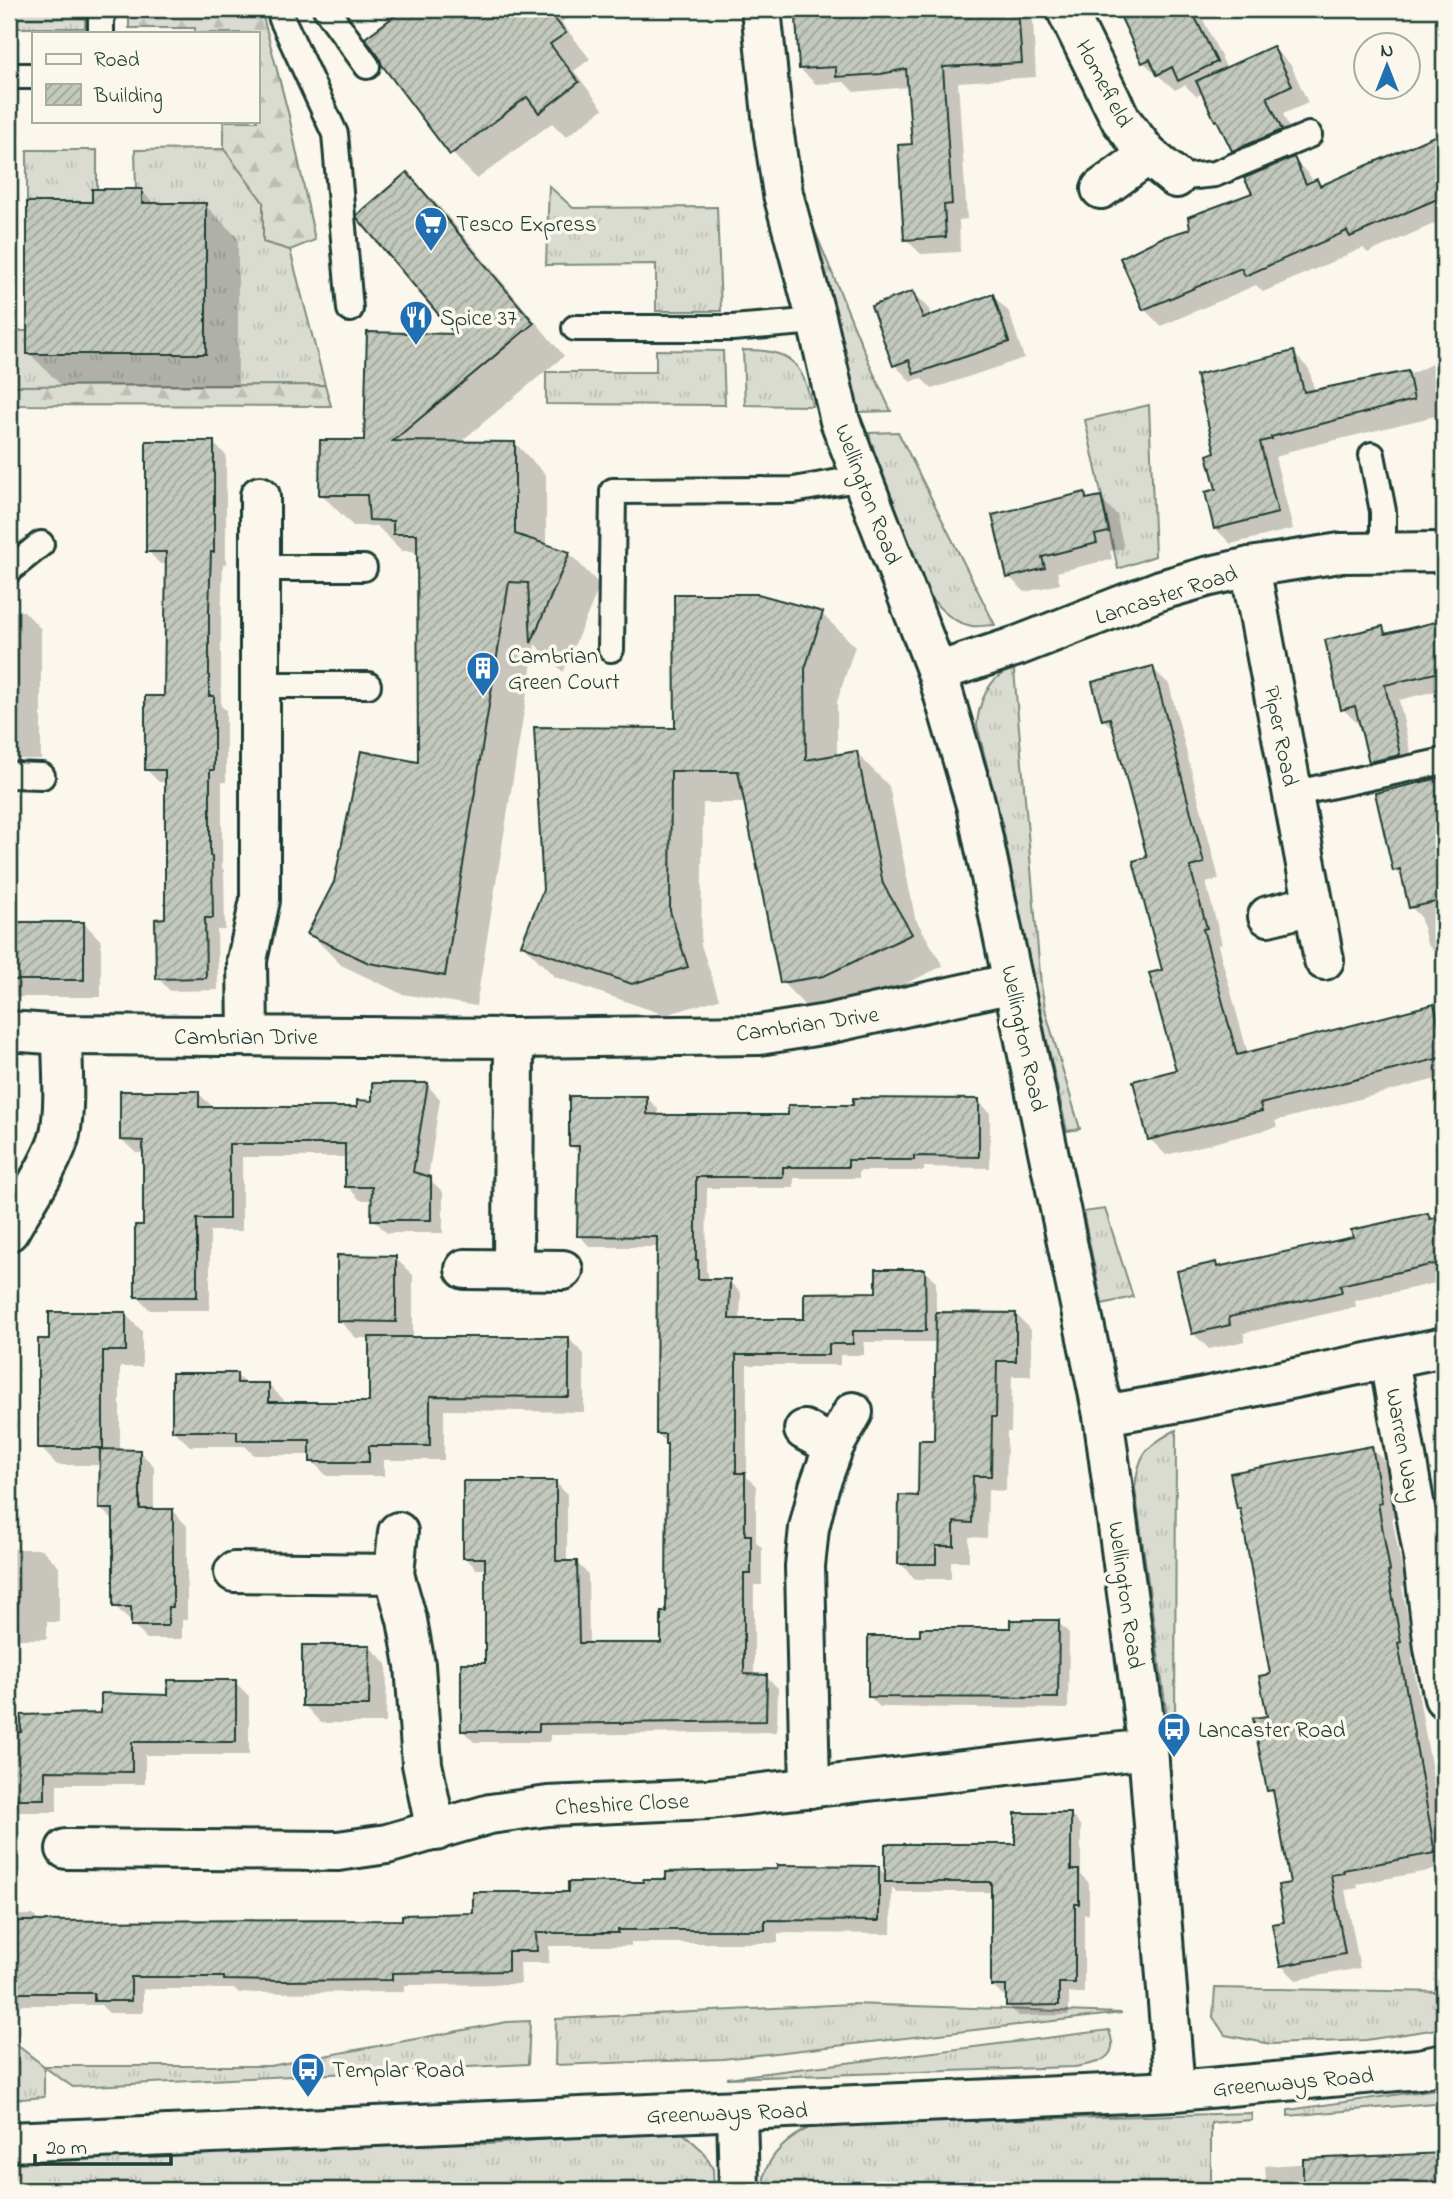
<svg xmlns="http://www.w3.org/2000/svg" width="1453" height="2199" viewBox="0 0 1453 2199" font-family="'Indie Flower',sans-serif">
  <style>
    .grass { fill: url(#grass-tufts); stroke: #7d8c82; stroke-width: 2 }
    .forest { fill: url(#forest-firs); stroke: #7d8c82; stroke-width: 2 }
    .shadow { fill: #0003 }
    .building { fill: url(#building-hatch); stroke: #1f3d34; stroke-width: 2 }
    .lines { fill: none; stroke-linecap: round; stroke-linejoin: round }
    .service-casing { stroke: #1f3d34; stroke-width: 30 }
    .minor-casing { stroke: #1f3d34; stroke-width: 44 }
    .service { stroke: #fbf7ec; stroke-width: 24 }
    .minor { stroke: #fbf7ec; stroke-width: 38 }
    .labels { text-anchor: middle; stroke-width: 7; stroke-linejoin: round; paint-order: stroke }
    .street-label { font-size: 23px; fill: #1f3d34; stroke: #fbf7ec }
    .poi-label { font-size: 23px; fill: #1f3d34; stroke: #fbf7ec; text-anchor: start }
  </style>
  <defs>
    <pattern id="grass-tufts" width="24" height="20" patternUnits="userSpaceOnUse" patternTransform="scale(1.75)"><rect width="24" height="20" fill="#dbdcd1"/><path d="M3 7l-1-3M5 7V3M7 7l1-3M15 17l-1-3M17 17v-4M19 17l1-3" fill="none" stroke="#bcbeb4"/></pattern>
    <pattern id="forest-firs" width="22" height="20" patternUnits="userSpaceOnUse" patternTransform="scale(1.75)"><rect width="22" height="20" fill="#dbdcd1"/><path d="M5 1l3.5 6h-7zM16 11l3.5 6h-7z" fill="#bcbeb4"/></pattern>
    <pattern id="building-hatch" width="6" height="6" patternUnits="userSpaceOnUse" patternTransform="scale(1.75)"><rect width="6" height="6" fill="#c4c9be"/><path d="M-1 1l2-2M0 6l6-6M5 7l2-2" fill="none" stroke="#9fa49b"/></pattern>
  </defs>
  <rect width="100%" height="100%" fill="#fbf7ec"/>
  <filter id="ink" filterUnits="userSpaceOnUse"><feTurbulence type="fractalNoise" baseFrequency=".0143" numOctaves="2"/><feDisplacementMap in="SourceGraphic" scale="14" xChannelSelector="R" yChannelSelector="G"/><feConvolveMatrix kernelMatrix="1 2 1 2 8 2 1 2 1" color-interpolation-filters="sRGB"/></filter>
  <g filter="url(#ink)">
    <g class="grass">
      <rect x="9" y="9" width="76" height="19"/>
      <path d="M9 138 10 331H27L142 203V189H136L135 150 224 149 263 202V242L290 250 325 385 9 386Z"/>
      <path d="M27 150H97V189H92V202H27Z"/>
      <path d="M549 186 573 208 717 207 721 311H656V264L546 265Z"/>
      <path d="M804 205 873 372 891 411 859 412 841 353Z"/>
      <path d="M656 350 723 351 725 405 546 404V372H656Z"/>
      <path d="M743 350C789 350 802 360 812 406L745 405Z"/>
      <path d="M1149 405 1155 556 1118 569 1085 420Z"/>
      <path d="M898 432 995 625C988 625 978 627 972 626 951 623 934 604 924 587L875 457 869 433Z"/>
      <path d="M1014 670 1041 985 1046 1013 1080 1129 1067 1131 1033 978 1003 828 977 726C978 705 989 673 1014 670Z"/>
      <path d="M1105 1209 1133 1297 1102 1304 1083 1212Z"/>
      <path d="M1176 1430 1175 1731H1169L1135 1489C1138 1454 1146 1446 1176 1430Z"/>
      <path d="M1215 1988 1444 1992V2028L1366 2040 1271 2044 1225 2035 1213 2017Z"/>
      <path d="M851 2004 1122 2013 723 2059 555 2065 556 2019Z"/>
      <path d="M530 2021 528 2064 73 2087 44 2067V2097L9 2100V2039L44 2066H270L507 2022Z"/>
      <path d="M1109 2030C1110 2034 1113 2042 1112 2047 1110 2063 1086 2065 1074 2067L727 2078Z"/>
      <path d="M1444 2088V2102L1288 2116V2110Z"/>
      <path d="M1251 2113 1252 2120 1211 2123V2190H764C764 2185 763 2178 765 2173 772 2150 794 2135 814 2125Z"/>
      <path d="M654 2131 682 2132 703 2151 713 2169 714 2190H9V2156L374 2137 488 2144Z"/>
    </g>
    <g class="forest">
      <path d="M129 9H261L289 116 315 240 290 250 263 242V202L224 149V121H257V33H195V28H129Z"/>
      <path d="M325 385 331 406 9 405V386Z"/>
    </g>
    <g class="shadow">
      <path d="M407 9H561L568 18 561 22 590 59 574 71 603 109 566 137 552 123 477 179 452 153 368 38Z"/>
      <path d="M803 9H1021L1033 20 1036 77 958 82 967 219 959 220 960 252 921 254 906 239 914 145 909 87 854 92 844 82 816 84 800 69Z"/>
      <path d="M1138 9H1198L1227 69 1273 48 1291 65 1308 103 1283 114 1298 148 1251 167 1233 150 1204 93 1196 96 1185 85 1175 90 1143 62 1122 17Z"/>
      <path d="M1334 9H1363L1343 18Z"/>
      <path d="M1434 138 1444 148V241L1436 223 1368 253 1363 248 1263 292 1256 285 1161 326 1144 309 1192 230 1254 194 1294 159 1310 176 1313 182 1317 181 1323 187Z"/>
      <path d="M407 174 439 206 564 356 459 443H515L546 475V546L569 553 600 585 563 672 535 644 476 1006 402 994 341 965 310 933 420 764 419 557 413 551H402L377 526H353L321 494 459 336Z"/>
      <path d="M141 190 155 205H205L238 238V386H62L29 353 93 203Z"/>
      <path d="M913 293 929 309 931 317 993 296 1009 312 1024 358 932 389 921 378 911 382 895 365 874 307Z"/>
      <path d="M1293 353 1309 369 1315 392 1407 373 1409 375 1444 358V414L1286 452 1287 454 1275 457 1293 529 1231 544 1215 528 1218 491 1217 454Z"/>
      <path d="M213 443 226 455V564H223L221 624V706L226 710V782H222V868L224 870 225 930H217L218 990 170 991 158 978 167 919V782H159L147 770 166 698 167 564H160L148 551Z"/>
      <path d="M1084 494 1090 500 1100 498 1116 514 1124 548 1110 551 1112 559 1057 572 1060 584 1025 592 1009 577Z"/>
      <path d="M9 611H24L41 629V759H9Z"/>
      <path d="M822 614 855 646 837 702V756L856 753 889 786 915 918 943 966 856 1007 814 1015 782 982 746 803H703L701 945 719 999 665 1015 555 977 523 945 677 730Z"/>
      <path d="M1444 622V689L1399 700 1414 770 1386 776 1371 761 1361 723 1358 724 1343 709 1383 628 1390 635Z"/>
      <path d="M1152 668 1169 684 1219 879 1206 883 1222 944 1218 945 1248 1054 1433 1005 1444 1017V1077L1275 1121 1277 1127 1166 1155 1150 1139 1178 1072 1149 858 1115 731 1103 719Z"/>
      <path d="M1444 779V959H1442L1427 944 1420 916 1411 907 1405 880 1395 870 1377 795Z"/>
      <path d="M9 923H84L101 941V997H9Z"/>
      <path d="M427 1085 440 1099 428 1178 443 1192V1233H387L373 1219V1200H360L347 1186V1157H242V1231H210V1310H150L137 1296 145 1227V1153H136L122 1140 198 1093 212 1106V1109H358Z"/>
      <path d="M9 1088 14 1094V1142H9Z"/>
      <path d="M646 1097 658 1109V1116H789L855 1106 979 1101 990 1113V1168L924 1167V1171H859V1178H794V1188H707L706 1271 708 1273V1281H729L741 1293 740 1321H806L878 1294 924 1270 936 1282V1313L1016 1314 1031 1330V1376H1012L1011 1432H1007L1006 1491 988 1490 987 1538 969 1537V1561H951V1579H915L900 1563 935 1442 937 1342H864V1355H840V1365H747V1477L756 1486V1542L762 1548V1585H754V1676L766 1677 778 1688 777 1732 550 1735V1742H474L463 1731 487 1665V1569H476L465 1557 555 1482 567 1494V1563H577L588 1574 589 1645H663L668 1614 667 1443 658 1434V1247H590L579 1235 580 1154 571 1145Z"/>
      <path d="M1428 1214 1433 1220 1444 1217V1281L1355 1301 1356 1307 1244 1333 1245 1341 1209 1349 1193 1333 1216 1264 1220 1268 1355 1239Z"/>
      <path d="M395 1258 413 1275V1339H569L584 1354V1412L444 1410V1460H384V1476H327L312 1461V1455H254L245 1446H190L174 1431 236 1375 246 1384H268L284 1400V1404H371V1338H356L339 1320Z"/>
      <path d="M125 1314 142 1331V1367H120V1452H140L154 1466V1511H173L187 1526V1620H182V1639H147L133 1625V1620H129L115 1606V1522L101 1509V1465H57L40 1447 51 1340Z"/>
      <path d="M1371 1448 1386 1463 1396 1517H1392L1405 1586H1402L1415 1657 1412 1658 1444 1838V1868L1357 1884 1358 1888 1345 1890 1360 1968 1296 1980 1281 1965 1292 1885 1276 1797 1269 1790V1718L1272 1675 1243 1512 1239 1508Z"/>
      <path d="M9 1549H42L59 1567V1622H47V1639H9Z"/>
      <path d="M1058 1622 1069 1633 1068 1709 880 1707 869 1696 922 1638 1011 1630Z"/>
      <path d="M369 1646 387 1664 386 1723H321L304 1705Z"/>
      <path d="M235 1682 249 1696V1755H145V1784H57V1812H9V1715H103Z"/>
      <path d="M1071 1815 1081 1826V1875L1089 1883V1914H1084V1993H1069V2015L1018 2016 1008 2005V1996H1004L993 1986V1892H897L892 1887 891 1934 778 1933V1943H631V1946H549V1963H520L521 1984 404 1985V1992L239 1993 235 1989H143V2013H109L101 2005H9V1915H33L40 1923 404 1922 475 1915 570 1894 644 1883 878 1867 886 1876 1017 1845Z"/>
      <path d="M1444 2155V2190H1267L1265 2166Z"/>
    </g>
    <g class="building">
      <path d="M404 9H547L566 33 550 44 579 82 539 113 527 97 450 155 382 65 379 57 365 38Z"/>
      <path d="M912 9H1018L1022 63 943 67 952 204 944 205 946 237 904 240 898 145 912 144 906 69 881 74 836 77V67L799 69 796 17 801 16V14Z"/>
      <path d="M1117 9H1191L1217 62 1178 81 1172 67 1157 75 1150 59 1142 63Z"/>
      <path d="M1273 46 1292 85 1267 97 1282 130 1232 151 1217 120 1215 121 1196 81Z"/>
      <path d="M1434 136 1444 157V196L1350 237 1347 231 1245 276 1241 268 1143 310 1120 258 1161 238 1190 229 1188 217 1252 193 1244 178 1294 157 1306 184 1317 179 1320 186Z"/>
      <path d="M407 172 534 323 393 441 515 442V534L570 552 531 643 528 583 509 582 445 976 369 963 307 934 334 882 361 751 418 762 417 534H393V521L369 520 367 495H319L320 440H364L367 332 455 334 357 218V215Z"/>
      <path d="M92 189H142V203H206V354H27V202H92Z"/>
      <path d="M913 291 923 318 993 294 1009 342 914 374 909 360 893 366 871 306Z"/>
      <path d="M1294 351 1304 392 1408 371 1414 400 1271 437 1272 439 1260 442 1278 513 1214 529 1205 492 1216 489 1207 455 1215 452 1196 375Z"/>
      <path d="M146 441H214V552H211L209 610V696H214V770H210V856H212L213 918H205L206 978 156 979 155 919 165 918V770H145V696H164L166 552H146Z"/>
      <path d="M1085 492 1086 499 1101 496 1109 532 1095 535 1097 543 1042 557 1045 568 1007 578 992 515Z"/>
      <path d="M674 594H758L823 612 805 669 806 760 857 751 883 884 912 934 824 976 780 983 738 771H671L670 911 688 967 632 984 521 945 543 890 534 727 675 728Z"/>
      <path d="M1444 620V671L1385 685 1400 755 1369 762 1355 706 1341 710 1325 640 1383 626 1385 634Z"/>
      <path d="M1153 666 1204 863 1190 867 1207 928 1203 929 1237 1055 1434 1004 1444 1046V1057L1260 1104 1262 1111 1148 1140 1133 1081 1176 1070 1149 973 1162 970 1133 861 1147 857 1110 718 1102 720 1092 682Z"/>
      <path d="M1444 777V900L1409 908 1400 869 1393 871 1375 793Z"/>
      <rect x="9" y="922" width="75" height="58"/>
      <path d="M372 1083H428L413 1172 431 1177V1220H371L372 1187H345V1144H229V1219H197V1297H135V1225H143V1141L120 1140V1091H199V1107H357V1100L372 1101Z"/>
      <path d="M569 1096H647V1114L664 1115H788V1105H853V1098L979 1099V1157L914 1156V1160H848V1167H783V1177H696V1260H698V1279H730L729 1319H804V1293L876 1292V1269H925L926 1331H853V1344H829V1355H736V1473H745V1535H751V1574H744V1674L767 1675 766 1721 539 1724V1731H461V1663H485V1558H463V1481H556V1561H577L579 1643H661V1612H666L667 1444H665V1434H656L657 1237 577 1236 579 1146H569Z"/>
      <path d="M1428 1213 1430 1219 1444 1216V1262L1340 1285 1342 1292 1229 1317 1230 1325 1192 1334 1177 1271 1216 1262 1217 1267 1353 1237 1351 1230Z"/>
      <path d="M337 1255 396 1256V1322L337 1321Z"/>
      <path d="M49 1312H126V1351H103V1448H38V1339H49Z"/>
      <path d="M936 1312 1016 1313V1361H997L996 1417H992L991 1476H973L972 1523 954 1522V1546H936V1564H898L899 1495 918 1496 919 1440H934Z"/>
      <path d="M369 1337H569V1397L430 1396V1446H369V1462H310V1440H237V1431H172V1373H237V1383H269V1402H369Z"/>
      <path d="M1372 1446 1382 1502 1378 1503 1390 1571 1388 1572 1401 1642 1398 1643 1435 1853 1343 1870 1344 1873 1331 1875 1345 1954 1280 1966 1272 1924 1284 1922 1278 1885 1290 1883 1273 1790 1267 1791 1253 1718 1267 1716 1259 1676 1270 1674 1240 1508 1237 1509 1230 1473Z"/>
      <path d="M100 1449 140 1450V1509H173V1607H168V1626H131V1607H113V1509H99Z"/>
      <path d="M1010 1620H1059L1058 1698 868 1697V1636H920V1628H1010Z"/>
      <path d="M302 1645H370L369 1706H302Z"/>
      <path d="M168 1680H236V1742H132V1772L45 1771V1799H9V1732H21V1715L101 1713V1693L168 1695Z"/>
      <path d="M1015 1813H1071V1870H1079V1904H1075V1983H1059V2005L1006 2006V1986H991V1882H885V1844H1015Z"/>
      <path d="M777 1865 879 1866V1921L765 1920V1930H618V1933H536L537 1951H508V1971L392 1973V1980L282 1981 224 1980V1977H131V2001H94V1993H9V1921L402 1920V1915L473 1913V1892H568V1882H643V1879H666V1872L777 1869Z"/>
      <path d="M1444 2153V2190H1303V2159Z"/>
    </g>
    <g class="lines">
      <defs>
        <g id="service">
          <path d="M279 9 282 19 335 134 350 309"/>
          <path d="M326 9 367 66"/>
          <path d="M101 33V19L105 9"/>
          <path d="M9 76H33"/>
          <path d="M1176 178 1215 174 1309 135"/>
          <path d="M575 328H732L817 321"/>
          <path d="M1372 455 1383 511V552"/>
          <path d="M260 568H364"/>
          <path d="M9 570 41 544"/>
          <path d="M611 649 613 491 794 490 862 478"/>
          <path d="M260 685H368"/>
          <path d="M9 775 42 776"/>
          <path d="M1292 794 1444 761"/>
        </g>
        <g id="minor">
          <path d="M761 9 774 135 783 194 817 321 840 421 937 672 976 805 1103 1415 1148 1749 1175 2091"/>
          <path d="M1066 9 1121 120 1148 155 1176 178"/>
          <path d="M1101 189 1148 155"/>
          <path d="M1250 567 1324 960"/>
          <path d="M937 672 1017 646 1161 590 1206 577 1250 567 1340 553 1444 552"/>
          <path d="M1268 916 1313 905"/>
          <path d="M9 1031 62 1035 514 1038 759 1035 827 1024 1013 983"/>
          <path d="M248 1036 247 960 260 900V496"/>
          <path d="M9 1231C23 1206 55 1159 60 1134 66 1102 62 1067 62 1035"/>
          <path d="M465 1269 563 1270"/>
          <path d="M513 1270 514 1038"/>
          <path d="M1389 1359 1422 1548 1434 1648 1444 1698"/>
          <path d="M1103 1415 1180 1402 1444 1347"/>
          <path d="M804 1430 834 1446"/>
          <path d="M398 1532 394 1574 407 1620 415 1665 422 1764 436 1831"/>
          <path d="M234 1572 394 1574"/>
          <path d="M810 1788 805 1566 809 1528 819 1487 834 1446 853 1412"/>
          <path d="M66 1849 338 1851 387 1844 490 1814 548 1806 710 1799 1148 1749"/>
          <path d="M737 2112 739 2190"/>
          <path d="M9 2142 1175 2091 1419 2069 1444 2064"/>
        </g>
      </defs>
      <use href="#service" class="service-casing"/>
      <use href="#minor" class="minor-casing"/>
      <use href="#service" class="service"/>
      <use href="#minor" class="minor"/>
    </g>
  </g>
  <defs>
    <symbol id="supermarket-pin" viewBox="-11 -11 22 30"><path d="M0 17L-7.5 6A9.5 9.5 0 1 1 7.5 6Z" fill="#1f6fb2" stroke="#fbf7ec"/><path d="M-6-5.5h2.5l.6 2H6L4.5 2H-2.5L-4.4-4H-6ZM-1.5 3.2a1.3 1.3 0 1 0 .1 0ZM3 3.2a1.3 1.3 0 1 0 .1 0Z" fill="#fff"/></symbol>
    <symbol id="restaurant-pin" viewBox="-11 -11 22 30"><path d="M0 17L-7.5 6A9.5 9.5 0 1 1 7.5 6Z" fill="#1f6fb2" stroke="#fbf7ec"/><path d="M-5-6h1v4h1v-4h1v4h1v-4h1v5L-1.5 .5V6h-2V.5L-5-1ZM5-6V6H3V1.5H1.5Q1.5-4 5-6Z" fill="#fff"/></symbol>
    <symbol id="building-pin" viewBox="-11 -11 22 30"><path d="M0 17L-7.5 6A9.5 9.5 0 1 1 7.5 6Z" fill="#1f6fb2" stroke="#fbf7ec"/><path d="M-4-6H4V6H1V3H-1V6H-4ZM-2.5-4.3h1.7v1.8h-1.7ZM.8-4.3h1.7v1.8H.8ZM-2.5-1h1.7V.8h-1.7ZM.8-1h1.7V.8H.8Z" fill="#fff"/></symbol>
    <symbol id="bus-pin" viewBox="-11 -11 22 30"><path d="M0 17L-7.5 6A9.5 9.5 0 1 1 7.5 6Z" fill="#1f6fb2" stroke="#fbf7ec"/><path d="M-5-6H5V4H4V6H2V4H-2V6H-4V4H-5ZM-3.5-4V0h7V-4ZM-3.5 1.2v1.5H-2V1.2ZM2 1.2v1.5H3.5V1.2Z" fill="#fff"/></symbol>
  </defs>
  <g fill-rule="evenodd">
    <use href="#supermarket-pin" x="412" y="204" width="38" height="52"/>
    <use href="#restaurant-pin" x="397" y="298" width="38" height="52"/>
    <use href="#building-pin" x="464" y="649" width="38" height="52"/>
    <use href="#bus-pin" x="1155" y="1710" width="38" height="52"/>
    <use href="#bus-pin" x="289" y="2050" width="38" height="52"/>
  </g>
  <g class="labels">
    <g class="street-label">
      <text transform="translate(1105 83) rotate(62)" y="8">Homefield</text>
      <text transform="translate(869 494) rotate(69)" y="8">Wellington Road</text>
      <text transform="translate(1166 594) rotate(-18)" y="8">Lancaster Road</text>
      <text transform="translate(1282 736) rotate(79)" y="8">Piper Road</text>
      <text transform="translate(807 1023) rotate(-8)" y="8">Cambrian Drive</text>
      <text x="246" y="1044">Cambrian Drive</text>
      <text transform="translate(1025 1038) rotate(78)" y="8">Wellington Road</text>
      <text transform="translate(1404 1445) rotate(80)" y="8">Warren Way</text>
      <text transform="translate(1127 1595) rotate(82)" y="8">Wellington Road</text>
      <text transform="translate(622 1803) rotate(-3)" y="8">Cheshire Close</text>
      <text transform="translate(1293 2081) rotate(-5)" y="8">Greenways Road</text>
      <text transform="translate(727 2112) rotate(-2)" y="8">Greenways Road</text>
    </g>
    <g class="poi-label">
      <text x="456" y="231">Tesco Express</text>
      <text x="440" y="325">Spice 37</text>
      <text x="508" y="663">Cambrian<tspan x="508" dy="26">Green Court</tspan></text>
      <text x="1198" y="1737">Lancaster Road</text>
      <text x="332" y="2077">Templar Road</text>
    </g>
  </g>
  <rect width="1453" height="2199" fill="none" stroke="#fbf7ec" stroke-width="35"/>
  <rect x="18" y="18" width="1418" height="2164" fill="none" stroke="#1f3d34" stroke-width="2.5" filter="url(#ink)"/>
  <rect x="32" y="32" width="228" height="91" fill="#fbf7ec" stroke="#a3ada2" stroke-width="2"/>
  <rect x="46" y="54" width="35" height="10" fill="#fbf7ec" stroke="#a3ada2" stroke-width="2"/>
  <text x="94" y="66" font-size="21" fill="#1f3d34">Road</text>
  <rect x="46" y="84" width="35" height="21" fill="url(#building-hatch)" stroke="#a3ada2" stroke-width="2"/>
  <text x="94" y="102" font-size="21" fill="#1f3d34">Building</text>
  <g transform="translate(1387 66)"><circle r="33" fill="#fbf7ec" stroke="#a3ada2" stroke-width="2"/>
  <path d="M0-5L12 26L0 18L-12 26Z" fill="#1f6fb2"/>
  <text y="-10" font-size="19" font-weight="bold" text-anchor="middle" fill="#1f3d34">N</text>
  </g>
  <path d="M35 2154v10h136v-10" fill="none" stroke="#1f3d34" stroke-width="3.5"/>
  <text x="46" y="2154" font-size="21" fill="#1f3d34" stroke="#fbf7ec" stroke-width="5" paint-order="stroke">20 m</text>
</svg>
